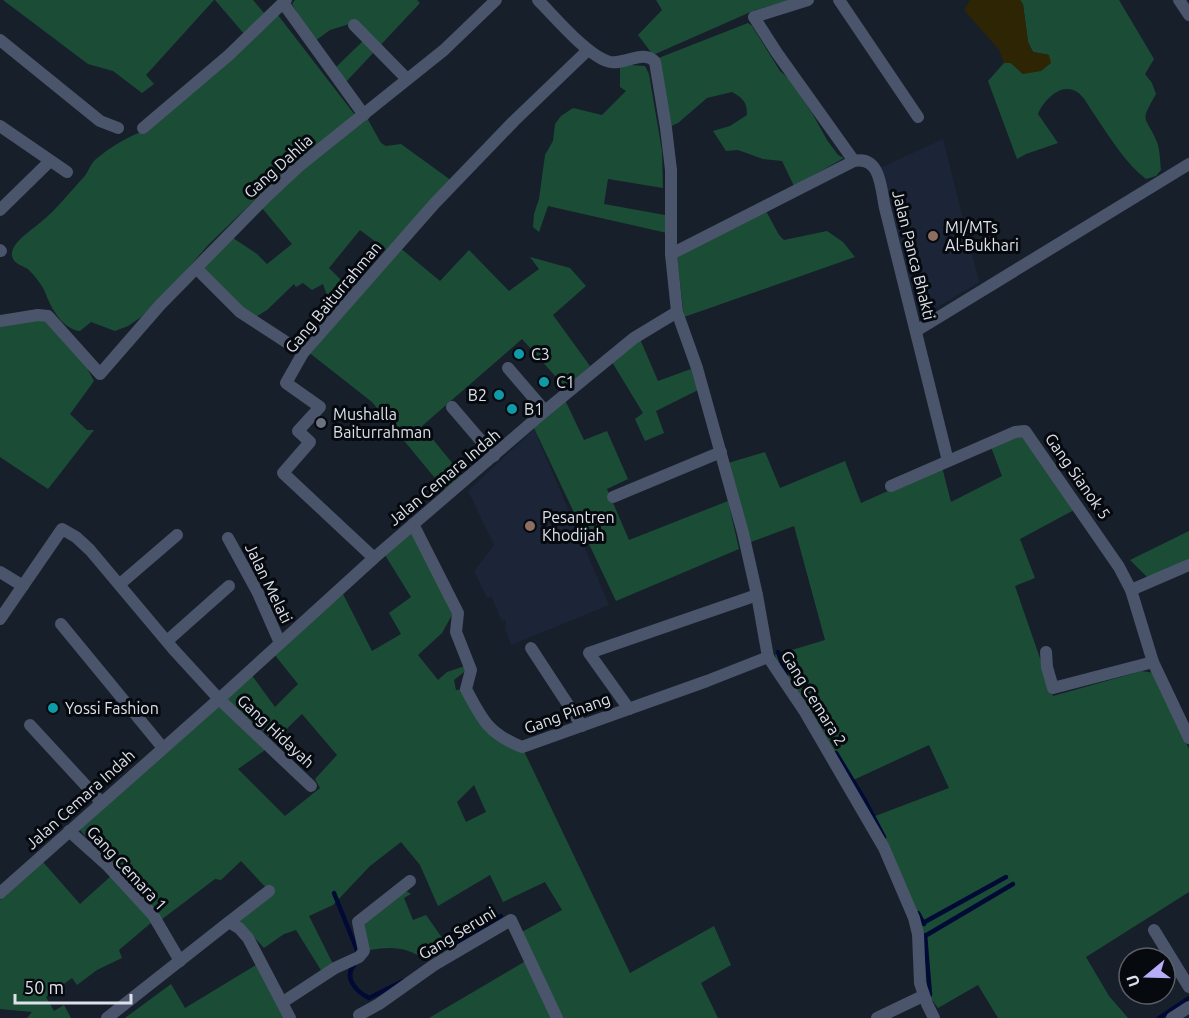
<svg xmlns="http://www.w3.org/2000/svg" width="1189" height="1018" viewBox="0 0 1189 1018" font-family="Ubuntu,sans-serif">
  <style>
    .built { fill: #1b2537 }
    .green { fill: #1b4d36; fill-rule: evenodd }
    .sand { fill: #2d2504 }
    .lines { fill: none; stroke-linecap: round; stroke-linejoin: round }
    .stream { stroke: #010a34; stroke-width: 4.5 }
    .street { stroke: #4a546a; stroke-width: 12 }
    .education-dot { fill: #8d6e63; stroke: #06090e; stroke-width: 2 }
    .culture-dot { fill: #0f9aa8; stroke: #06090e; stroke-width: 2 }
    .worship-dot { fill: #6b7280; stroke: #06090e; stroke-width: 2 }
    .labels { text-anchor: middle; stroke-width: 6; stroke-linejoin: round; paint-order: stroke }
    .street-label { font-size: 16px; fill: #dce1ea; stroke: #06090e }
    .poi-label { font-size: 16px; fill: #dce1ea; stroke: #06090e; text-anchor: start }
  </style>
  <rect width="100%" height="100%" fill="#171f2b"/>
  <g class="built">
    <path d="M943 139 979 282 919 318 880 168Z"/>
    <path d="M534 429 609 605 511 645 505 629 506 620 502 621 491 596 487 598 474 571 494 545 468 491Z"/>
  </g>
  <g class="green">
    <path d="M3 0H214L146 75 154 84 142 93 113 71 88 64Z"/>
    <path d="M215 0H253L265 14 245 35Z"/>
    <path d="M295 0H417L420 3 344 84 334 69 363 41 356 22 330 30 315 41 301 20 292 4Z"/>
    <path d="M656 0H791L755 10 653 55 638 35 662 10Z"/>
    <path d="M1020 0H1119L1154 59 1145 74 1152 83 1156 94C1139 124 1145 114 1157 142 1160 150 1160 161 1161 170L1156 176 1146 179C1125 163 1109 136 1094 114 1089 107 1084 96 1077 92 1061 82 1044 100 1038 114L1058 143 1026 154 1017 159 988 81 1004 63H1011L1023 74 1049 55 1033 52 1028 42 1023 5Z"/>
    <path d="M274 10 355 115 291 165 209 244 160 300 141 317 128 326 115 331 91 322 80 331C62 329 51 308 45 292 42 285 35 276 29 270 23 265 14 265 12 256 10 243 33 229 41 222 56 210 69 193 82 179 88 174 89 166 95 160 110 147 127 137 146 130Z"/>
    <path d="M748 23 752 26 780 71 789 79 812 113 827 140 838 155 844 158 794 186 782 161 763 159 738 150 726 151 713 131 730 126 747 115C747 102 743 98 732 92L707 98 678 123 669 127 656 59Z"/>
    <path d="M630 65 645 66 649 74 662 151 663 188 608 179 604 204 665 215 667 233 548 206 539 232 533 227 534 214 539 199 545 155 553 141 555 124 561 116 573 108 602 115 626 91 620 87V67Z"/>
    <path d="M367 118 381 143 386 146 401 144 452 181 388 251 360 230 329 268 346 285V290L329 301 323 284 312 290 303 283 296 287 294 284 267 310 254 318 203 269 233 238 257 254 267 264 292 244 262 208 299 172Z"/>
    <path d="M766 211 779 235 784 240 827 231 843 242 855 257 684 317 677 256Z"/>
    <path d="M399 247 440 281 469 250 509 291 539 269 530 257 570 268 586 286 553 315 590 366 565 387 522 339 422 426 466 480 449 495 372 402 307 351Z"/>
    <path d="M46 318 81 357 94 381 70 414 87 430H94L48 489 0 457V324Z"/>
    <path d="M640 339 658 381 691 369 698 390 656 411 664 433 645 441 635 419 643 413 612 362Z"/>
    <path d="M565 400 584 440 607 431 628 479 607 489 629 540 728 501 739 549 616 601 533 426Z"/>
    <path d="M1020 434 1074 510 1020 539 1035 578 1015 586 1053 696 1142 671 1154 673 1189 749V892L1086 957 1109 996 1128 1018H998L978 985 938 1008 926 992 920 935 870 818 949 788 929 745 849 782 783 674 775 655 825 640 794 526 751 542 728 463 765 452 780 488 845 461 861 503 942 467 951 502 1002 476 991 447Z"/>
    <path d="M413 530 452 615 442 633 418 655 438 680 447 672 465 666 468 669 454 680 456 690 466 689 493 732 522 747 630 973 714 926 731 965 701 983 718 1018H560L520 933 562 910 545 882 503 902 490 875 438 906 420 865 401 842 370 866 333 905 309 916 335 968 324 975 296 930 284 934 264 948 239 921 269 891 241 861 221 880 215 879 157 923 153 915 80 830 218 705 268 748 238 769 285 816 320 788 315 779 337 755 302 714 274 741 225 699 251 674 275 707 298 684 274 654 343 594 372 651 401 634 389 613 411 597 385 555ZM474 785 486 812 466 822 457 802Z"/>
    <path d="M1189 531V559L1148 578 1130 560Z"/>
    <path d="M43 862 80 904 111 876 152 922 119 950 122 958 97 970 77 985 72 978 46 997 54 1011 64 1005 71 1018H27L32 1012 0 1009V900Z"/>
    <path d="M406 891 411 894 404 898 413 920 426 915 450 949 427 961C408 947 392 946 370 950L366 946 365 924Z"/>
    <path d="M529 959 557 1018H429Z"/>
    <path d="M261 962 290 1018H125L171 984 185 1008Z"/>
  </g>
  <path class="sand" d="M970 0H1020L1023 4 1028 42 1033 52 1049 55 1051 63 1041 71 1023 74 1011 63H1004L999 50 964 10Z"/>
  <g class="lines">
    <g class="stream">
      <path d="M778 652 786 675"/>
      <path d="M836 753 864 799 884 837"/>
      <path d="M334 893 357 950V955"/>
      <path d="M918 913 924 924"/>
      <path d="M923 923 1006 877"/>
      <path d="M925 935 930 995"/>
      <path d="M925 936 1013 884"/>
      <path d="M457 945 501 916"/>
      <path d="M354 965C343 978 357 992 369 998L403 981"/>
      <path d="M1159 1018 1189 998"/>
    </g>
    <g class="street">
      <path d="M808 0 754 17 777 53 854 161"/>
      <path d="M839 0 918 117"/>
      <path d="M1179 0 1189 15"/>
      <path d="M283 3 364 115"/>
      <path d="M354 25 407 79"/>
      <path d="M0 40 100 121 118 128"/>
      <path d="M0 126 67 172"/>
      <path d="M143 128 229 55 286 0"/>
      <path d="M0 210 50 161"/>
      <path d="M0 250 1 251"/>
      <path d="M671 254 854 161C881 155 881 190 885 208L948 461"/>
      <path d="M197 269 240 312 303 353"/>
      <path d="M677 312 697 368 743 533 757 595 768 657 805 712 884 848 914 918 918 934 920 983 927 1004 934 1018"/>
      <path d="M0 321 38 315 48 316 100 374 160 305 268 195 299 166 444 50 496 0"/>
      <path d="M916 331 1189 164"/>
      <path d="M508 368 545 411"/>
      <path d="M452 407 494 456"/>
      <path d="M891 486 1015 432 1025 431 1119 567 1131 590 1153 662 1189 738"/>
      <path d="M613 497 721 452"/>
      <path d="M413 524 458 613 456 632 471 670 466 689C482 720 489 734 522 747L707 681 768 657"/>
      <path d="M228 538 258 593 280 643"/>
      <path d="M374 558 283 473 310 442 298 431 320 407 286 383 303 353 435 203 514 121 588 50"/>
      <path d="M0 572 23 586"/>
      <path d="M120 584 177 535"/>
      <path d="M1131 590 1189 565"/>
      <path d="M0 619 62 529 76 537 90 550 174 650 219 699 311 786"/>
      <path d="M61 624 163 748"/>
      <path d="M167 641 229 586"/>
      <path d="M531 648 582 726"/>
      <path d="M1046 652 1047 667 1053 688 1153 662"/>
      <path d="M629 709 589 653 757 595"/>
      <path d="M30 725 101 802"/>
      <path d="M69 831 107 865 153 915 180 961"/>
      <path d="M0 893 219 699 374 558 545 411 634 338 677 312 671 254V170L666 128 655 62C644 49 624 65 610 62 588 57 554 16 538 0"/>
      <path d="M229 922 269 891"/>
      <path d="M1154 930 1189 987"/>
      <path d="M283 1002 335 968 359 957 364 951 358 922 410 881"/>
      <path d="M359 1015 379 1004 434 965 511 920 557 1018"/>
      <path d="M107 1018 229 922 239 928 248 938 290 1018"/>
      <path d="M877 1018 923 996"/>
      <path d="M1172 1018 1189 1007"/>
    </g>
  </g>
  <g class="education-dot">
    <circle cx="933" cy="236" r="6"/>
    <circle cx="530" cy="526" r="6"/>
  </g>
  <g class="culture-dot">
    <circle cx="519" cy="354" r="6"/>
    <circle cx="544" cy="382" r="6"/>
    <circle cx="499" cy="395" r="6"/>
    <circle cx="512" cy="409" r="6"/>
    <circle cx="53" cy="708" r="6"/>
  </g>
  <circle class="worship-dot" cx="321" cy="423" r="6"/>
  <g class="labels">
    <g class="street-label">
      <text transform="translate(278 166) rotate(-42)" y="6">Gang Dahlia</text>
      <text transform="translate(914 255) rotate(76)" y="6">Jalan Panca Bhakti</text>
      <text transform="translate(333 297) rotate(-50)" y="6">Gang Baiturrahman</text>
      <text transform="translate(1078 476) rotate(55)" y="6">Gang Sianok 5</text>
      <text transform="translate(444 477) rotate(-40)" y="6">Jalan Cemara Indah</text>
      <text transform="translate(269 583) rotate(64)" y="6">Jalan Melati</text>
      <text transform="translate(814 698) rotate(58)" y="6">Gang Cemara 2</text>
      <text transform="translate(567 713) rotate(-20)" y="6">Gang Pinang</text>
      <text transform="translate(276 731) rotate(43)" y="6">Gang Hidayah</text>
      <text transform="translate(80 799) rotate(-42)" y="6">Jalan Cemara Indah</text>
      <text transform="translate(127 868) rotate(47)" y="6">Gang Cemara 1</text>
      <text transform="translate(457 933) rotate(-31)" y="6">Gang Seruni</text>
    </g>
    <g class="poi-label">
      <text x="945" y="233">MI/MTs<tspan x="945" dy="18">Al-Bukhari</tspan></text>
      <text x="531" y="360">C3</text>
      <text x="556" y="388">C1</text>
      <text x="487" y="401" text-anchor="end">B2</text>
      <text x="524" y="415">B1</text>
      <text x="333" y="420">Mushalla<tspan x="333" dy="18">Baiturrahman</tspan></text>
      <text x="542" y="523">Pesantren<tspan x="542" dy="18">Khodijah</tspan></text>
      <text x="65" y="714">Yossi Fashion</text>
    </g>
  </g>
  <g transform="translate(1147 976) rotate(251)"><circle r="28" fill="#06090e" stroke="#5c5f66" stroke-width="1.5"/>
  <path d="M0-4.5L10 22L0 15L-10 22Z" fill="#b6acf8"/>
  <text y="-9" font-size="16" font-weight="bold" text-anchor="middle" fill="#dce1ea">U</text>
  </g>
  <path d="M15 994v9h116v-9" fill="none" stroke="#dce1ea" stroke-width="3"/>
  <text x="24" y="994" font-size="18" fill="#dce1ea" stroke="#06090e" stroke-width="4.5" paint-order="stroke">50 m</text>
</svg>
